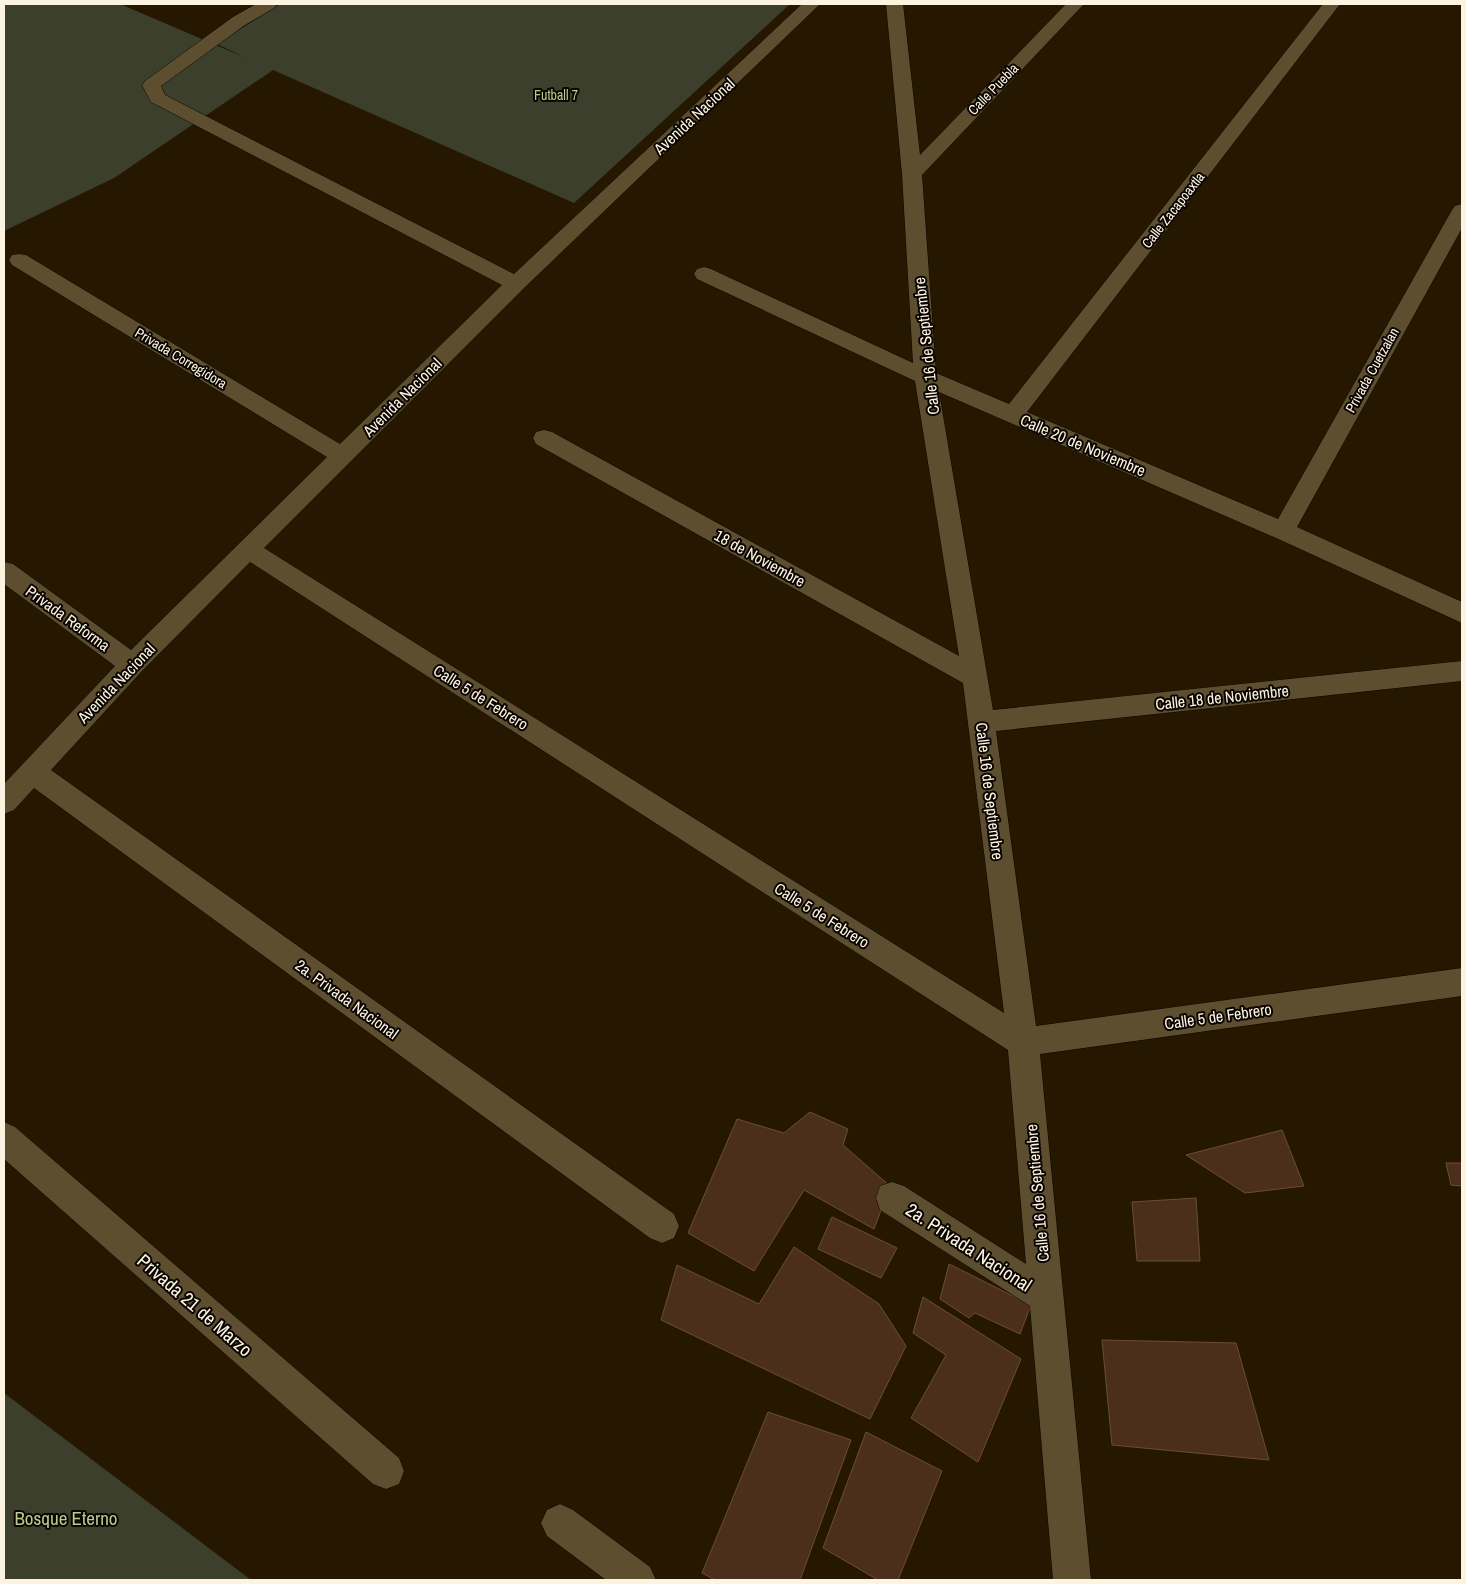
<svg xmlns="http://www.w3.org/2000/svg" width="1466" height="1584" viewBox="0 0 1466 1584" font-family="'Archivo Narrow',sans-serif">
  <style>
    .green { fill: #3b3f2c }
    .building { fill: #4c2e1d; stroke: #6b4c3c }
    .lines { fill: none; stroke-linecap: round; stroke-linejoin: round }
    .minor-casing { stroke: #0e0400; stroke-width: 1 }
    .minor { fill: #5d4e30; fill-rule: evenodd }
    .labels { text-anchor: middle; stroke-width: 4; stroke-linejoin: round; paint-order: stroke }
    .far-street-label { font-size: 14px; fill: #fcf3e1; stroke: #0a0500 }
    .far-park-label { font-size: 14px; fill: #bccb8e; stroke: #0a0500 }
    .street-label { font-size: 16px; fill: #fcf3e1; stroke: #0a0500 }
    .near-street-label { font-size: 19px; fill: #fcf3e1; stroke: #0a0500 }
    .near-park-label { font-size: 19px; fill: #bccb8e; stroke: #0a0500 }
  </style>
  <rect width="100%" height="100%" fill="#261800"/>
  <g class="green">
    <path d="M4 4H120L246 58 217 44 280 4H790L574 203 273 70 114 178 4 231Z"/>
    <path d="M4 1393 251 1580H4Z"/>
  </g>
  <g class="building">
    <path d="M810 1112 848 1129 843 1145 890 1186 874 1229 804 1190 754 1271 688 1233 737 1119 784 1133Z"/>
    <path d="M1282 1130 1304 1186 1245 1193 1186 1155Z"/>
    <path d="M1446 1163H1462V1186L1451 1185Z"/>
    <path d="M1196 1198 1200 1261H1137L1132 1202Z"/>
    <path d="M832 1217 897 1248 881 1278 818 1249Z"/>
    <path d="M794 1247 879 1304 906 1346 870 1419 661 1320 677 1265 759 1304Z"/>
    <path d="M949 1264 1031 1305 1020 1334 975 1313 969 1318 940 1299Z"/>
    <path d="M923 1297 1021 1359 978 1462 911 1418 946 1355 913 1333Z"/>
    <path d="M1102 1340 1236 1343 1269 1460 1112 1445Z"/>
    <path d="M768 1412 851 1440 800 1580H715L702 1573Z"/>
    <path d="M866 1432 942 1471 898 1580H878L823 1548Z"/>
  </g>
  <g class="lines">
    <defs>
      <g id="minor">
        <path d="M256 4H277L274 8 245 25 161 86 165 95 514 274 802 4H820L523 289 264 548 1004 1013 963 683 536 444 533 438 536 432 544 430 552 432 959 656 915 381 697 279 694 274 697 269 704 267 711 269 913 363 902 174 886 4H903L920 155 1066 4H1084L922 175 936 373 1009 404 1323 4H1340L1027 412 1278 519 1452 210 1455 206 1462 204V228L1297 527 1462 602V623L1274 537 939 392 993 710 1462 661V681L996 731 1036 1026 1462 968V996L1040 1054 1091 1580H1053L1030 1306 880 1210 876 1198 880 1186 892 1182 904 1186 1026 1264 1008 1050 250 562 141 672 51 770 674 1214 679 1226 674 1238 662 1243 650 1238 34 788 14 810 4 814V784L115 666 4 584V562L13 564 131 650 327 457 12 265 9 260 12 255 19 254 26 255 340 444 502 285 151 102 142 85 145 81 233 17Z"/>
        <path d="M4 1122 15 1127 399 1458 404 1471 399 1484 386 1489 373 1484 4 1159Z"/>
        <path d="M560 1504 573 1510 650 1567 656 1580H606L547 1536 541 1523 547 1510Z"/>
      </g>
    </defs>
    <use href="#minor" class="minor-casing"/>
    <use href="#minor" class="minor"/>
  </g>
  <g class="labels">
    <g class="far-street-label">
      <text transform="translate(993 89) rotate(-46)" y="5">Calle Puebla</text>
      <text transform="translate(1173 210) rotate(-52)" y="5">Calle Zacapoaxtla</text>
      <text transform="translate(181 358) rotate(31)" y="5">Privada Corregidora</text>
      <text transform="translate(1372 370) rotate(-61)" y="5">Privada Cuetzalan</text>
    </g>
    <g class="far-park-label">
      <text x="556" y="100">Futball 7</text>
    </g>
    <g class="street-label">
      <text transform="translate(694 116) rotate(-43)" y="6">Avenida Nacional</text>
      <text transform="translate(926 346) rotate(-96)" y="6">Calle 16 de Septiembre</text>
      <text transform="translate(402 397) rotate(-45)" y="6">Avenida Nacional</text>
      <text transform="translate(1083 445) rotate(23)" y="6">Calle 20 de Noviembre</text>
      <text transform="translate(760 558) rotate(29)" y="6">18 de Noviembre</text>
      <text transform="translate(68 618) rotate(36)" y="6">Privada Reforma</text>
      <text transform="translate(116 683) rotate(-46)" y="6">Avenida Nacional</text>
      <text transform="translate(481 697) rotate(32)" y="6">Calle 5 de Febrero</text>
      <text transform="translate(1222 697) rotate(-6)" y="6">Calle 18 de Noviembre</text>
      <text transform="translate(990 791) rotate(83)" y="6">Calle 16 de Septiembre</text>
      <text transform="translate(822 915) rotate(32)" y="6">Calle 5 de Febrero</text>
      <text transform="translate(347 999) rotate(36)" y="6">2a. Privada Nacional</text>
      <text transform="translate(1218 1016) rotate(-8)" y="6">Calle 5 de Febrero</text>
      <text transform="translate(1037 1193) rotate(-95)" y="6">Calle 16 de Septiembre</text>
    </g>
    <g class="near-street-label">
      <text transform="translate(969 1247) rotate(33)" y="7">2a. Privada Nacional</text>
      <text transform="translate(195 1305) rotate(41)" y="7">Privada 21 de Marzo</text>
    </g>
    <g class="near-park-label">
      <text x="66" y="1525">Bosque Eterno</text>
    </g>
  </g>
  <rect width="1466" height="1584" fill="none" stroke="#fcf3e1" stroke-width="10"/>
</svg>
